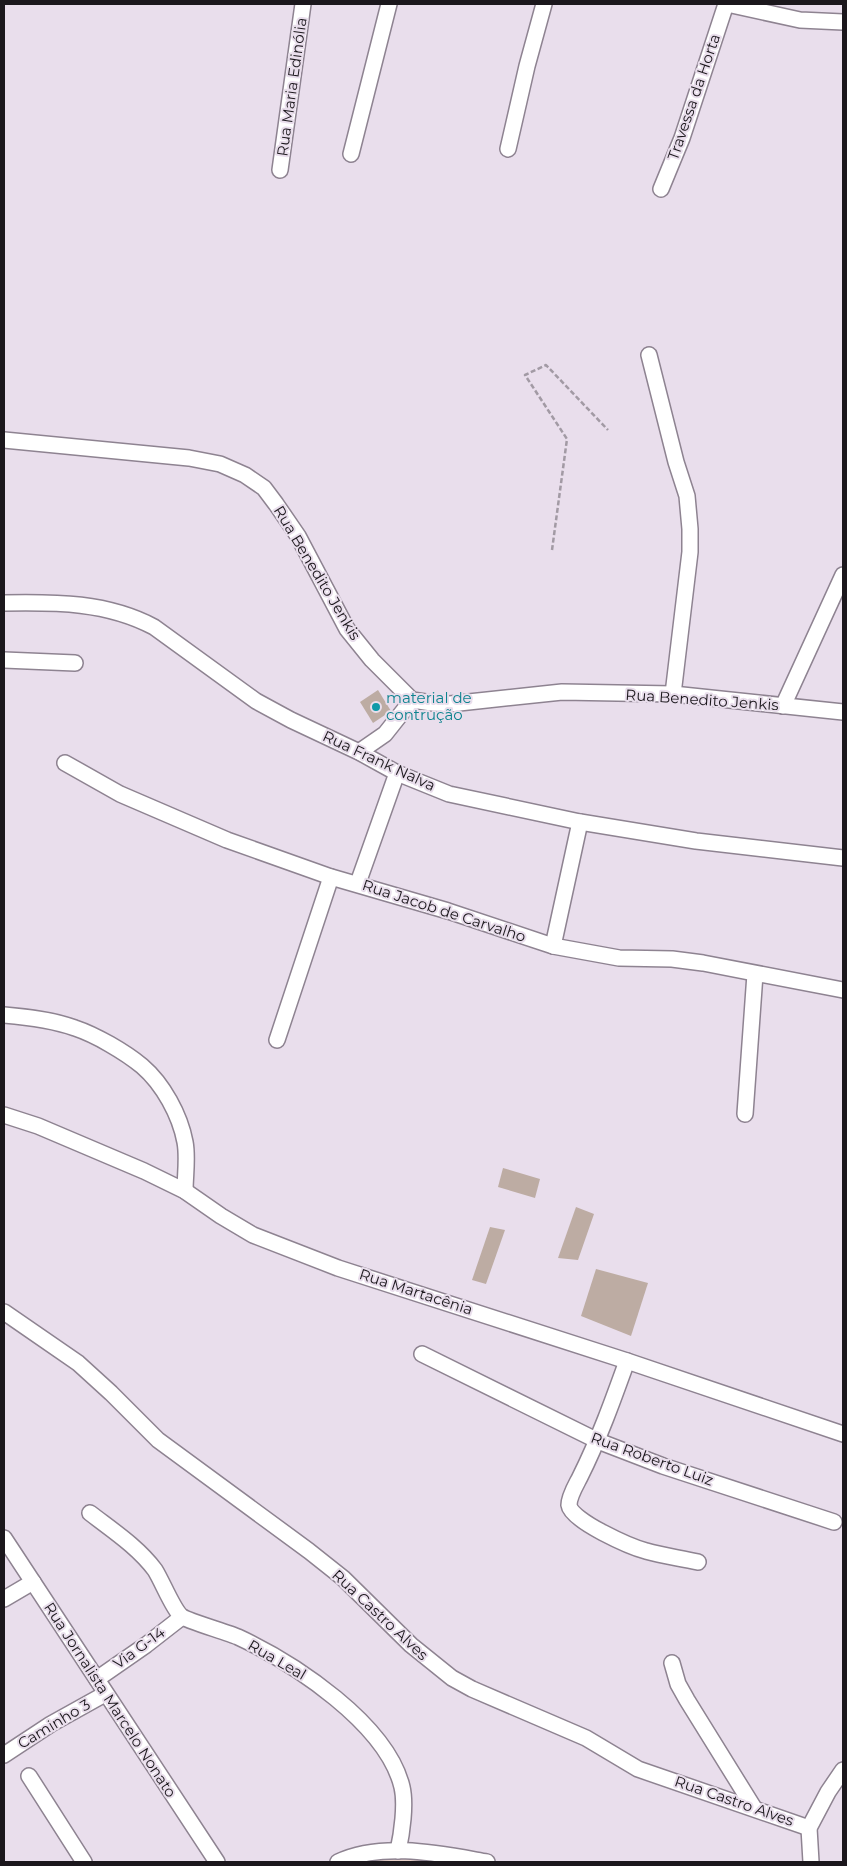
<svg xmlns="http://www.w3.org/2000/svg" width="847" height="1866" viewBox="0 0 847 1866" font-family="Montserrat,sans-serif">
  <style>
    .education { fill: #ebd2ca }
    .building { fill: #bdaca3 }
    .lines { fill: none; stroke-linecap: round; stroke-linejoin: round }
    .minor-casing { stroke: #8e8391; stroke-width: 18 }
    .path { stroke: #a29aa4; stroke-width: 2.5; stroke-dasharray: 5 2.5; stroke-linecap: butt }
    .minor { stroke: #fff; stroke-width: 15 }
    .culture-dot { fill: #0f9aa8; stroke: #e9deec; stroke-width: 2 }
    .labels { text-anchor: middle; stroke-width: 4; stroke-linejoin: round; paint-order: stroke }
    .street-label { font-size: 15px; fill: #1b171c; stroke: #e9deec }
    .culture-label { font-size: 15px; fill: #0d838f; stroke: #e9deec; text-anchor: start }
  </style>
  <rect width="100%" height="100%" fill="#e9deec"/>
  <path class="education" d="M391 1854 452 1862H361L360 1860Z"/>
  <g class="building">
    <path d="M378 690 391 711 373 723 360 702Z"/>
    <path d="M503 1168 540 1179 535 1198 498 1187Z"/>
    <path d="M576 1207 594 1214 578 1260 558 1258Z"/>
    <path d="M490 1227 505 1230 486 1284 472 1280Z"/>
    <path d="M596 1269 648 1283 631 1336 581 1316Z"/>
  </g>
  <g class="lines">
    <defs>
      <g id="minor">
        <path d="M727 4 800 20 843 22"/>
        <path d="M508 149 527 66 544 4"/>
        <path d="M351 154 389 4"/>
        <path d="M280 170 303 4"/>
        <path d="M661 189 682 138 726 4"/>
        <path d="M649 355 676 462 687 496 690 529V552L673 694"/>
        <path d="M4 440 189 458 220 464 245 475 264 488 276 504 298 536 347 629 372 660 412 700 432 703 450 704 562 692 673 694 843 712"/>
        <path d="M4 603C56 602 107 602 154 627L256 701 291 720 359 752 397 773 449 794 580 822 696 841 843 858"/>
        <path d="M4 660 75 663"/>
        <path d="M783 706 843 575"/>
        <path d="M359 752 385 734 412 700"/>
        <path d="M65 763 120 794 227 840 331 877 448 911 553 946 619 958 672 959 703 963 843 990"/>
        <path d="M358 883 397 773"/>
        <path d="M553 946 580 822"/>
        <path d="M4 1015C28 1017 53 1020 75 1028 96 1035 125 1052 142 1066 163 1084 180 1115 185 1142 188 1157 185 1176 185 1191"/>
        <path d="M277 1040 331 877"/>
        <path d="M745 1114 755 974"/>
        <path d="M4 1115 38 1126 144 1171 185 1191 221 1216 253 1235 338 1268 627 1361 843 1434"/>
        <path d="M4 1312 78 1363 111 1393 158 1440 309 1551 343 1578 411 1645 452 1678 472 1689 586 1738 638 1769 809 1828"/>
        <path d="M422 1354 598 1441 663 1466 834 1522"/>
        <path d="M627 1361C613 1400 599 1439 580 1477 576 1485 569 1496 569 1505 571 1521 631 1547 646 1551 663 1556 681 1558 698 1562"/>
        <path d="M90 1513C112 1530 138 1547 155 1570 162 1581 173 1609 181 1616 187 1621 227 1632 238 1637 294 1663 387 1724 402 1787 406 1804 402 1833 398 1851"/>
        <path d="M4 1538 217 1862"/>
        <path d="M4 1599 33 1582"/>
        <path d="M672 1663 678 1684 687 1700 754 1808"/>
        <path d="M97 1679 146 1645 182 1617"/>
        <path d="M4 1755 51 1724 105 1694"/>
        <path d="M29 1776 84 1862"/>
        <path d="M338 1862C382 1841 441 1854 487 1862"/>
        <path d="M811 1862 809 1828 828 1792 843 1770"/>
      </g>
    </defs>
    <use href="#minor" class="minor-casing"/>
    <path class="path" d="M552 550 567 439 525 375 546 365 608 430"/>
    <use href="#minor" class="minor"/>
  </g>
  <circle class="culture-dot" cx="376" cy="707" r="5"/>
  <g class="labels">
    <g class="street-label">
      <text transform="translate(292 87) rotate(-82)" y="5">Rua Maria Edinólia</text>
      <text transform="translate(694 97) rotate(-71)" y="5">Travessa da Horta</text>
      <text transform="translate(317 573) rotate(59)" y="5">Rua Benedito Jenkis</text>
      <text transform="translate(702 700) rotate(4)" y="5">Rua Benedito Jenkis</text>
      <text transform="translate(379 761) rotate(25)" y="5">Rua Frank Nalva</text>
      <text transform="translate(444 911) rotate(18)" y="5">Rua Jacob de Carvalho</text>
      <text transform="translate(416 1292) rotate(18)" y="5">Rua Martacênia</text>
      <text transform="translate(652 1459) rotate(20)" y="5">Rua Roberto Luiz</text>
      <text transform="translate(380 1615) rotate(43)" y="5">Rua Castro Alves</text>
      <text transform="translate(139 1648) rotate(-36)" y="5">Via G-14</text>
      <text transform="translate(277 1660) rotate(30)" y="5">Rua Leal</text>
      <text transform="translate(110 1700) rotate(57)" y="5">Rua Jornalista Marcelo Nonato</text>
      <text transform="translate(54 1724) rotate(-31)" y="5">Caminho 3</text>
      <text transform="translate(734 1801) rotate(19)" y="5">Rua Castro Alves</text>
    </g>
    <g class="culture-label">
      <text x="386" y="703">material de<tspan x="386" dy="17">contrução</tspan></text>
    </g>
  </g>
  <rect width="847" height="1866" fill="none" stroke="#1b171c" stroke-width="10"/>
</svg>
